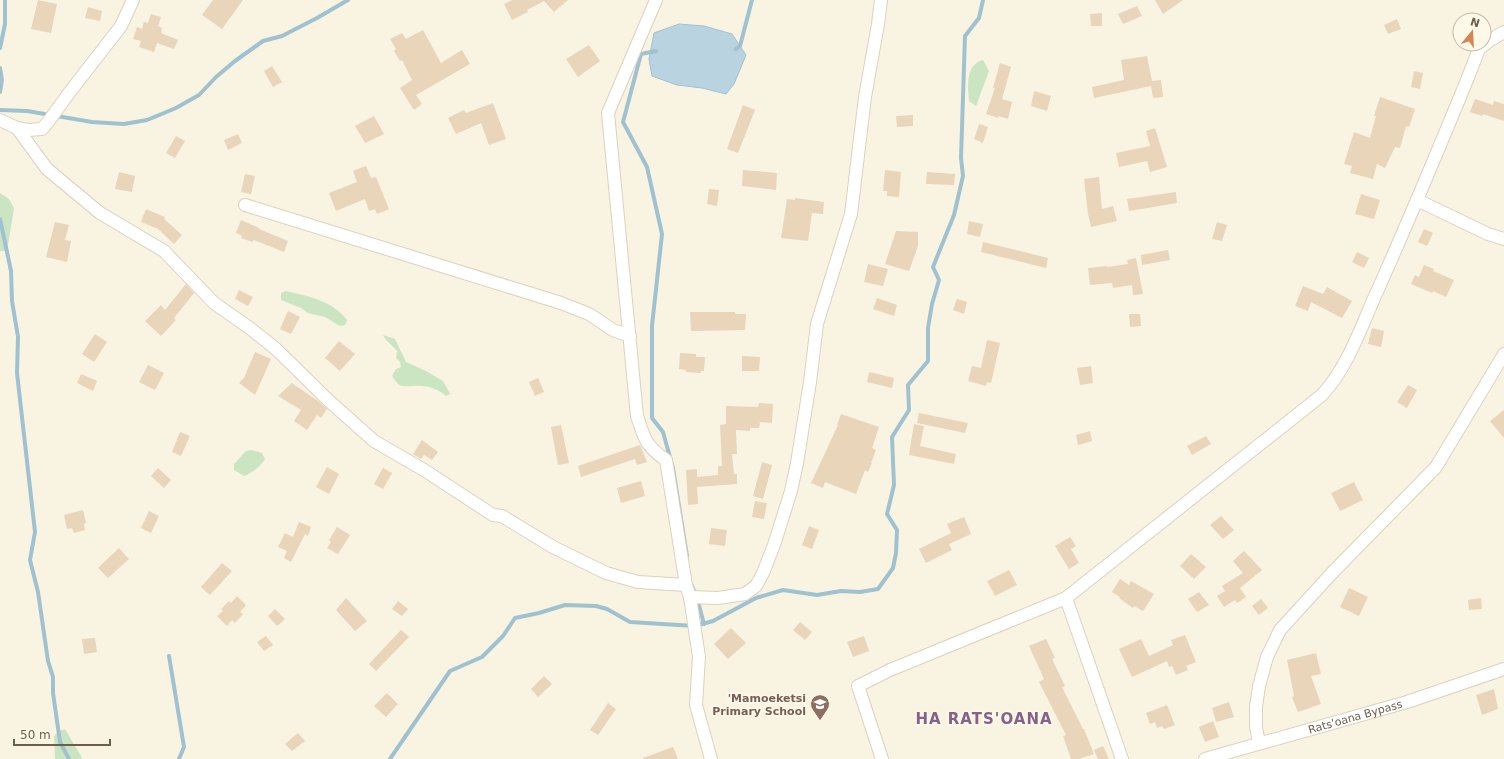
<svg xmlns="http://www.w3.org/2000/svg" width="1504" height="759" viewBox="0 0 1504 759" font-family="'DejaVu Sans',sans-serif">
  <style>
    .green { fill: #cbe4c2 }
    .water { fill: #b9d4e0; stroke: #a0c1d0 }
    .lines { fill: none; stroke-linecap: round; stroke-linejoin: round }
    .stream { stroke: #a0c1d0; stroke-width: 4 }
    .building { fill: #e8d5ba }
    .minor-casing { stroke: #dcd1bf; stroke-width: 14 }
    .minor { stroke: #fff; stroke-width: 12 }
    .labels { text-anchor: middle; stroke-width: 3.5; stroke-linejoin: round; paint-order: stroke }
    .education-label { font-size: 11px; font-weight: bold; fill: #785e54; stroke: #fdf8e7; text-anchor: end }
    .street-label { font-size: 11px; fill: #6d5d4b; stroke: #fdf8e7 }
    .district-label { font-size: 15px; font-weight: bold; letter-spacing: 1px; fill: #83638a; stroke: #fdf8e7 }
  </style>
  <rect width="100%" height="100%" fill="#f9f4e2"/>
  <g class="green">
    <path d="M983 60 989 71 976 106 969 101C968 86 965 65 983 60Z"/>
    <path d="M0 193 9 199 14 208 7 251H0Z"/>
    <path d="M286 291C308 296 333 301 347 320L345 325 340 326 325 317 308 313 301 308 281 300V293Z"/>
    <path d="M383 335 395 339 406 362 426 371 443 381 450 394 446 396C438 389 427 385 416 386 403 386 400 389 392 376L396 369 401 367 400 362 396 358 397 351C392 345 385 340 383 335Z"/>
    <path d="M252 450 262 453 265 459C261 466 252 473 244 476L234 470V464L246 451Z"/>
    <path d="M65 729 81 756 82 759H55L54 736 59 731Z"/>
  </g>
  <path class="water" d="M679 24 704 26 732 34 746 55 734 84 726 94 702 88 677 85 652 76 649 59 654 33Z"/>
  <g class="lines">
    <g class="stream">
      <path d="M0 48 5 24V0"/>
      <path d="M736 49 740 46 752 0"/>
      <path d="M656 51 641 54 623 122 647 167 662 234 652 326V418L663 432 673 468 687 556"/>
      <path d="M0 68 2 80 0 92"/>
      <path d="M0 110 27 111 92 122 124 124 147 120 176 108 199 95 216 77 235 61 263 41 282 36 317 18 348 0"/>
      <path d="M0 219 11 271 12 301 18 337 17 373 35 532 30 560 38 592 48 661 53 677V693L60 742 69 759"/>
      <path d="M692 586 697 598 704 624"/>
      <path d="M169 656 184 747 179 759"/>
      <path d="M390 759 450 671 482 657 503 636 515 618 539 613 565 605 596 606 607 609 630 622 695 626 713 621 756 598 783 590 817 595 841 591 860 592 878 589 893 568 896 553 897 530 887 514 894 485 892 437 909 410 908 385 928 361V328L932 304 939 280 933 267 954 215 963 176 961 158 965 36 979 18 983 0"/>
    </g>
  </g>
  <g class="building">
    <path d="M38 0 57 4 51 33 31 29Z"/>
    <path d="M213 0H243L222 29 202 15Z"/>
    <path d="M512 0H568L554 12 544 1 527 10 528 12 512 20 504 4Z"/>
    <path d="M1155 0H1183L1163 14Z"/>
    <path d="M1137 6 1142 16 1123 24 1118 14Z"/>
    <path d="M88 7 102 11 100 21 85 18Z"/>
    <path d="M1102 13V26H1091L1090 14Z"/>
    <path d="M151 14 161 17 158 26 162 28 161 33 178 40 174 49 157 43 154 52 139 47 141 41 133 39 137 27 142 29 144 22 148 23Z"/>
    <path d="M1397 19 1401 29 1388 34 1384 25Z"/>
    <path d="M423 30 441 63 462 50 470 64 416 95 422 104 414 110 400 88 412 80 402 60 400 61 394 51 396 49 390 39 402 33 406 39Z"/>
    <path d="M589 45 600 61 578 77 566 59Z"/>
    <path d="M1147 56 1152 81 1161 80 1163 97 1153 98 1151 86 1094 98 1092 87 1124 80 1121 60Z"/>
    <path d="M1000 63 1011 67 1002 99 1012 102 1008 119 998 116V118L986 114 995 88H993Z"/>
    <path d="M272 66 282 82 273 87 264 71Z"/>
    <path d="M1414 71 1423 73 1420 89 1411 87Z"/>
    <path d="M1034 91 1051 96 1047 111 1031 106Z"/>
    <path d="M1380 97 1415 109 1409 127 1406 126 1400 148 1395 147 1385 168 1377 164 1373 179 1350 173 1352 166 1344 164 1354 132 1370 138 1376 116H1374Z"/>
    <path d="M1475 99 1493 105 1494 101 1504 104V121L1483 114 1482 116 1470 112Z"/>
    <path d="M493 103 506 139 489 145 481 123 456 134 448 118 464 110 466 113Z"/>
    <path d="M743 105 755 110 738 153 727 149Z"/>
    <path d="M913 115V126L897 127 896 116Z"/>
    <path d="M374 116 384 134 365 143 355 126Z"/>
    <path d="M979 124 988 127 983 143 974 139Z"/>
    <path d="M1155 128 1167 167 1150 172 1147 161 1119 167 1116 153 1150 146 1146 131Z"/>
    <path d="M238 134 242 143 228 150 224 140Z"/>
    <path d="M176 136 185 141 175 158 166 153Z"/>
    <path d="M366 166 371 178 376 177 389 209 377 214 375 209 369 211 365 199 336 211 329 193 357 182 353 171Z"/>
    <path d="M743 170 777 173 776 190 742 186Z"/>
    <path d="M885 170 901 172 899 197 887 196V191H883Z"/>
    <path d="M119 172 135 176 132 192 115 189Z"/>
    <path d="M927 172 955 174 954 185 926 184Z"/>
    <path d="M245 174 255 176 251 194 241 192Z"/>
    <path d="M1099 177 1102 209 1113 206 1117 221 1091 227 1088 214 1084 179Z"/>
    <path d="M709 189 719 190 717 206 707 204Z"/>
    <path d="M1176 192 1177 203 1129 211 1127 199Z"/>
    <path d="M1361 194 1380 200 1374 219 1355 214Z"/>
    <path d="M795 198 824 202 823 214 812 213 808 241 781 238 787 199 795 200Z"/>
    <path d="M146 209 165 217 164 219 182 235 174 244 158 229 141 222Z"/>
    <path d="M241 220 259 228V229L288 241 284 252 254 240 252 242 241 238 242 236 236 233Z"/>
    <path d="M969 221 983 224 980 237 967 234Z"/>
    <path d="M55 222 69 225 65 240 71 241 67 262 46 257Z"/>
    <path d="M1217 222 1227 225 1222 241 1212 239Z"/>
    <path d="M1424 229 1433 233 1427 246 1418 242Z"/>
    <path d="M896 231 918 232V246L909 271 885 264Z"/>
    <path d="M983 242 1048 258 1046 268 981 252Z"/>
    <path d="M1168 250 1170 260 1142 265 1141 255Z"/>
    <path d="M1357 252 1369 258 1364 268 1352 262Z"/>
    <path d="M1136 258 1143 294 1133 295 1132 285 1113 288 1112 283 1090 285 1088 268 1107 266V267L1128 264 1127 260Z"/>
    <path d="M868 264 888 269 883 286 864 282Z"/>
    <path d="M1424 265 1434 269 1433 271 1454 280 1446 297 1433 291 1432 293 1411 284 1415 275 1419 277Z"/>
    <path d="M186 284 194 293 174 318 176 320 161 336 145 321 161 305 165 310Z"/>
    <path d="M1303 286 1323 294 1327 287 1352 301 1342 318 1311 302 1308 311 1295 306Z"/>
    <path d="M239 290 253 297 248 306 235 299Z"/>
    <path d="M877 298 897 305 894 316 873 309Z"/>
    <path d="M957 299 967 302 964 314 953 310Z"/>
    <path d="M288 311 300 317 291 334 280 329Z"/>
    <path d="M690 312H735V314H746L745 330 691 331Z"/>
    <path d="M1129 314H1140L1141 326 1130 327Z"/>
    <path d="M1372 328 1384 331 1381 347 1368 344Z"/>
    <path d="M95 334 107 342 94 362 82 354Z"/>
    <path d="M987 340 1000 343 991 383 987 382 986 386 968 381 972 366 981 368Z"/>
    <path d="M339 341 355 354 340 371 325 358Z"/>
    <path d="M255 352 271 359 255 395 239 383 244 378Z"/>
    <path d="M680 353 696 354V357H705L704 371H701V373L686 372V370L679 369Z"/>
    <path d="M742 356 760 357 759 371H742Z"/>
    <path d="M148 365 164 373 155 390 139 382Z"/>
    <path d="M1091 366 1093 383 1080 385 1077 368Z"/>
    <path d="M869 372 894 378 892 388 867 382Z"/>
    <path d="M81 374 97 381 93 391 77 383Z"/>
    <path d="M538 378 544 392 535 396 529 382Z"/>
    <path d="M292 383 318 401 327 409 321 418 317 415 307 430 294 421 301 410 278 396Z"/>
    <path d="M1408 385 1417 390 1407 408 1397 402Z"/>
    <path d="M759 403 773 404 772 423 760 422 759 428H750V431L736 430 737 454H732L734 474H737V484L697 487 698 504 688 505 686 470 697 469V477L718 475V466H722L720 425 726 424V406L758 407Z"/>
    <path d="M1504 410V438L1490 421Z"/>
    <path d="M919 413 968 423 965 433 917 423Z"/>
    <path d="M841 414 879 427 872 448 876 450 871 463H872L868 472 865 470 856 494 825 482 823 488 811 483 838 425H837Z"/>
    <path d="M914 424 924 426 920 446 956 454 954 464 909 455Z"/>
    <path d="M561 425 569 463 558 465 551 427Z"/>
    <path d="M1090 431 1092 441 1078 445 1076 435Z"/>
    <path d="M180 432 190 436 181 456 172 452Z"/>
    <path d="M1206 436 1211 444 1192 455 1187 446Z"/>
    <path d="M422 440 438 452 432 460 424 455 421 459 413 454Z"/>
    <path d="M640 445 647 462 637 465 635 459 581 477 578 466Z"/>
    <path d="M762 462 772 465 763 499 753 496Z"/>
    <path d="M327 467 339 474 329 494 316 487Z"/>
    <path d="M158 468 171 480 164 488 151 476Z"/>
    <path d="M383 468 392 473 383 489 374 484Z"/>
    <path d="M641 481 645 496 621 503 617 488Z"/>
    <path d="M1354 482 1363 500 1340 511 1331 493Z"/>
    <path d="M755 501 767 503 764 519 752 517Z"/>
    <path d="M83 510 86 523 84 524 85 530 74 533 72 528 67 529 64 515Z"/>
    <path d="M149 511 159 516 151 533 141 528Z"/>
    <path d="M1221 516 1234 530 1223 539 1210 525Z"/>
    <path d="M964 517 971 534 949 544 952 550 926 563 919 549 951 533 947 524Z"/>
    <path d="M299 522 311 527 308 536 305 534 291 562 284 558 287 551 278 547 285 533 293 537Z"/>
    <path d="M809 526 819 530 812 549 802 545Z"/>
    <path d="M337 527 350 535 338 554 327 548 331 542 329 540Z"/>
    <path d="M711 528 727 530 725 546 709 544Z"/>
    <path d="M1070 537 1076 546 1071 549 1079 563 1069 569 1055 546Z"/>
    <path d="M119 548 129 559 108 578 98 568Z"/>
    <path d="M1244 551 1262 570 1240 588 1246 597 1237 603 1235 600 1224 607 1217 596 1225 591 1222 586 1243 573 1233 561Z"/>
    <path d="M1191 554 1206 567 1194 579 1180 566Z"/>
    <path d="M222 563 232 571 210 595 201 587Z"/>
    <path d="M1009 570 1017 585 995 596 987 581Z"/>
    <path d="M1120 579 1129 585 1131 581 1154 594 1143 611 1134 606 1133 608 1119 598 1120 597 1112 592Z"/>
    <path d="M1349 588 1368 597 1359 616 1340 607Z"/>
    <path d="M1199 592 1209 605 1197 612 1188 599Z"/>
    <path d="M237 596 246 605 240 612 243 614 235 623 232 620 227 626 217 616 223 611 221 609 229 601 231 603Z"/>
    <path d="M346 598 367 621 355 631 336 610Z"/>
    <path d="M1481 598 1482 609 1469 610 1468 600Z"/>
    <path d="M1261 599 1268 608 1259 615 1252 606Z"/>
    <path d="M398 601 408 609 402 616 392 609Z"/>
    <path d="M275 609 285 619 277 626 268 616Z"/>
    <path d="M800 622 812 632 805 640 793 630Z"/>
    <path d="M731 628 746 643 728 659 714 644Z"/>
    <path d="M401 630 409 637 376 671 369 664Z"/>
    <path d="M1185 635 1196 662 1186 666 1188 670 1176 675 1172 666 1169 667 1167 661 1132 677 1119 649 1141 639 1149 656 1173 645 1171 640Z"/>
    <path d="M266 636 273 645 264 651 257 642Z"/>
    <path d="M864 636 869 651 853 657 847 642Z"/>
    <path d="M95 638 97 652 84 654 82 639Z"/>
    <path d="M1046 639 1055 658 1052 659 1065 686 1062 687 1083 729H1084L1094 754 1079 759H1071L1063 736 1066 735 1039 682 1044 679 1029 646Z"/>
    <path d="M1316 653 1321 674 1311 676 1321 704 1298 712 1292 697 1294 696 1287 660Z"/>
    <path d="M544 676 552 684 538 697 531 689Z"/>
    <path d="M1494 689 1498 709 1482 715 1476 695Z"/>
    <path d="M387 693 398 704 386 717 374 706Z"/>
    <path d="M1229 702 1234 717 1216 722 1212 708Z"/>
    <path d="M608 703 616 709 598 735 590 730Z"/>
    <path d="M1167 705 1175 725 1164 729 1162 726 1157 728 1155 722 1150 724 1146 713Z"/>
    <path d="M1213 721 1219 737 1205 742 1199 727Z"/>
    <path d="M298 733 305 741 292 751 285 744Z"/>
    <path d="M1103 746 1109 759H1098L1094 750Z"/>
    <path d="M673 747 678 759H643V758Z"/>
  </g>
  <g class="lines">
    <defs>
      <g id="minor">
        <path d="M656 0 608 113 637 416C645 440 645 445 666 460L686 585 690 597 699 657 696 705 711 759"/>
        <path d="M0 120 17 128 47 169 100 213 164 251 214 303 251 329 276 349 327 399 374 441 424 470 493 515 502 516 553 547 606 573 638 582 686 585"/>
        <path d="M17 128 28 130 42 129 48 122 69 93 121 26 133 0"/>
        <path d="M1417 200 1488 234 1504 239"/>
        <path d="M245 205 561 303 589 314 613 330 630 336"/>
        <path d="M690 597 718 598 745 594 756 586 763 573 774 545 791 491 797 463 810 382 817 324 851 214 865 97 878 24 881 0"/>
        <path d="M1066 598 1122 759"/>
        <path d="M1259 743 1256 727V707L1259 686 1267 657 1280 630 1332 573 1436 467 1504 354"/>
        <path d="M882 759 858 686 890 670 1066 598 1322 395C1347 368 1360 330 1375 296 1407 225 1437 153 1467 80L1479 49 1489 41 1504 32"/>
        <path id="s1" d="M1205 759 1407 702 1504 669"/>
      </g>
    </defs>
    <use href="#minor" class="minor-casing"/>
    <use href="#minor" class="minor"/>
  </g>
  <defs>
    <symbol id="school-pin" viewBox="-11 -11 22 30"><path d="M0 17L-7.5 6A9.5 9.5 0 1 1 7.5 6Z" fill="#8d6e63" stroke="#fdf8e7"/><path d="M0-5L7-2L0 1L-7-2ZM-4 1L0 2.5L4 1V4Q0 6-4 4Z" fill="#fff"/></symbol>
  </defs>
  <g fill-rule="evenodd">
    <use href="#school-pin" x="809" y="693" width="22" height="30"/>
  </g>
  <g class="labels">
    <g class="education-label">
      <text x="806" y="702">'Mamoeketsi<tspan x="806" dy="13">Primary School</tspan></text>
    </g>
    <g class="street-label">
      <text dy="4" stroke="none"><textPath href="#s1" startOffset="156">Rats'oana Bypass</textPath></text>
    </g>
    <g class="district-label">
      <text x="984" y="724">HA RATS'OANA</text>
    </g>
  </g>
  <g transform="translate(1472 32) rotate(18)"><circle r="19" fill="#fdf8e7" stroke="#c3baa9"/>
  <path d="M0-3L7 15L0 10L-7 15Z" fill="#d78553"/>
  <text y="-6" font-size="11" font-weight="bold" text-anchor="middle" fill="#6d5d4b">N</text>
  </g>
  <path d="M14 739v6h96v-6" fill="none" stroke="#6d5d4b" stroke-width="2"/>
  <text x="20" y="739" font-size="12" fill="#6d5d4b" stroke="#fdf8e7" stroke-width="3" paint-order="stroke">50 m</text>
</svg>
